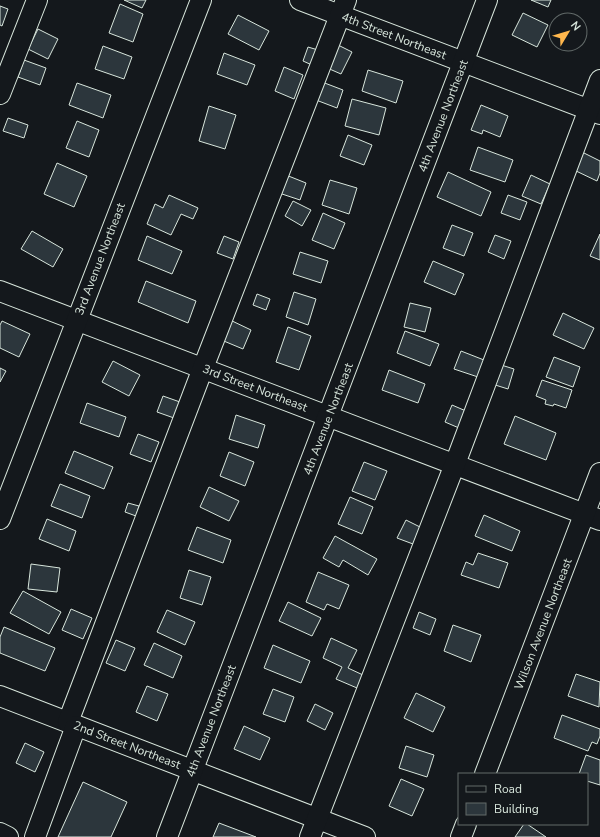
<svg xmlns="http://www.w3.org/2000/svg" width="600" height="837" viewBox="0 0 600 837" font-family="'Nunito Sans',sans-serif">
  <style>
    .building { fill: #2c363c; stroke: #d8e6dc }
    .lines { fill: none; stroke-linecap: round; stroke-linejoin: round }
    .minor-casing { stroke: #d8e6dc; stroke-width: 22 }
    .minor { stroke: #14181c; stroke-width: 20 }
    .labels { text-anchor: middle; stroke-width: 3; stroke-linejoin: round; paint-order: stroke }
    .street-label { font-size: 12px; fill: #d8e6dc; stroke: #14181c }
  </style>
  <rect width="100%" height="100%" fill="#14181c"/>
  <g class="building">
    <path d="M124 0H146L142 8Z"/>
    <path d="M531 0H551L548 7Z"/>
    <path d="M120 4 143 14 133 42 109 33Z"/>
    <path d="M0 6 8 9 2 26 0 25Z"/>
    <path d="M523 13 548 25 537 47 512 35Z"/>
    <path d="M238 15 269 31 259 50 228 34Z"/>
    <path d="M38 29 58 39 48 59 28 49Z"/>
    <path d="M336 44 352 52 341 74 325 67Z"/>
    <path d="M103 46 132 57 124 79 95 69Z"/>
    <path d="M308 47 318 50 312 65 303 61Z"/>
    <path d="M224 53 255 65 247 85 217 74Z"/>
    <path d="M24 60 46 68 40 85 18 77Z"/>
    <path d="M284 67 303 75 294 99 275 91Z"/>
    <path d="M368 70 403 81 396 103 362 91Z"/>
    <path d="M322 82 343 90 337 108 316 100Z"/>
    <path d="M77 83 111 95 103 118 69 105Z"/>
    <path d="M352 99 386 108 379 135 345 126Z"/>
    <path d="M481 105 508 116 500 137 483 130 482 134 471 130Z"/>
    <path d="M209 106 236 115 225 149 199 141Z"/>
    <path d="M8 118 28 125 24 138 3 131Z"/>
    <path d="M77 121 99 130 89 157 66 148Z"/>
    <path d="M348 135 372 145 364 165 340 156Z"/>
    <path d="M478 147 513 160 505 182 470 170Z"/>
    <path d="M582 152 600 161V173L597 181 574 170Z"/>
    <path d="M57 163 87 176 74 207 44 194Z"/>
    <path d="M448 172 491 192 481 216 437 197Z"/>
    <path d="M286 175 306 183 300 200 279 193Z"/>
    <path d="M531 175 550 184 541 204 522 196Z"/>
    <path d="M330 180 357 188 349 214 322 205Z"/>
    <path d="M169 195 198 208 193 219 181 214 171 235 147 224 155 204 163 208Z"/>
    <path d="M508 195 527 202 520 220 501 213Z"/>
    <path d="M293 201 311 210 302 226 285 216Z"/>
    <path d="M323 213 345 223 334 249 312 240Z"/>
    <path d="M452 225 473 233 464 256 443 248Z"/>
    <path d="M32 231 63 249 53 267 21 249Z"/>
    <path d="M600 234V260L590 256Z"/>
    <path d="M495 235 511 241 504 259 488 252Z"/>
    <path d="M147 236 182 251 172 274 138 260Z"/>
    <path d="M224 236 239 242 233 259 217 253Z"/>
    <path d="M300 252 328 261 321 283 293 274Z"/>
    <path d="M433 261 464 274 455 295 424 282Z"/>
    <path d="M146 281 196 301 188 323 138 302Z"/>
    <path d="M294 292 316 299 308 325 286 317Z"/>
    <path d="M257 294 270 299 266 310 253 305Z"/>
    <path d="M410 303 431 308 425 332 404 327Z"/>
    <path d="M563 313 594 328 584 349 553 335Z"/>
    <path d="M228 319 251 330 243 349 219 339Z"/>
    <path d="M2 321 30 334 19 357 0 348V325Z"/>
    <path d="M288 327 311 336 299 370 276 362Z"/>
    <path d="M405 331 439 344 430 366 397 353Z"/>
    <path d="M461 351 484 360 478 377 454 369Z"/>
    <path d="M554 357 580 367 573 387 546 377Z"/>
    <path d="M113 361 140 375 129 396 102 382Z"/>
    <path d="M498 364 514 369 508 389 492 384Z"/>
    <path d="M0 368 6 371 0 382Z"/>
    <path d="M389 370 425 384 418 403 382 390Z"/>
    <path d="M542 380 572 390 566 408 554 404 553 406 545 404 546 400 536 396Z"/>
    <path d="M163 396 180 402 174 418 157 412Z"/>
    <path d="M87 403 126 417 119 437 80 423Z"/>
    <path d="M452 405 466 411 459 428 445 422Z"/>
    <path d="M236 415 265 425 258 448 229 439Z"/>
    <path d="M515 416 556 433 546 460 504 444Z"/>
    <path d="M138 434 159 442 151 462 130 454Z"/>
    <path d="M74 451 113 467 104 489 65 473Z"/>
    <path d="M229 452 254 462 245 486 220 476Z"/>
    <path d="M364 462 387 471 375 500 352 491Z"/>
    <path d="M60 484 90 496 82 518 51 506Z"/>
    <path d="M209 487 239 501 229 521 200 507Z"/>
    <path d="M350 497 373 507 362 534 338 524Z"/>
    <path d="M128 503 139 506 136 516 125 512Z"/>
    <path d="M484 515 520 531 512 551 475 536Z"/>
    <path d="M47 519 76 531 69 551 39 539Z"/>
    <path d="M406 520 420 527 413 544 397 538Z"/>
    <path d="M197 527 231 540 223 563 188 550Z"/>
    <path d="M335 536 377 559 368 575 343 560 339 567 323 558Z"/>
    <path d="M478 553 508 563 499 588 461 575 466 562 473 565Z"/>
    <path d="M31 564 60 568 57 592 28 589Z"/>
    <path d="M189 570 211 577 202 605 180 598Z"/>
    <path d="M318 572 349 585 339 609 327 604 324 610 306 602Z"/>
    <path d="M23 591 61 612 49 634 10 613Z"/>
    <path d="M288 602 321 618 312 636 279 621Z"/>
    <path d="M71 609 92 618 83 639 62 630Z"/>
    <path d="M167 610 195 622 185 645 157 632Z"/>
    <path d="M419 612 436 619 430 635 413 628Z"/>
    <path d="M453 625 481 635 471 662 444 651Z"/>
    <path d="M4 627 55 648 45 671 0 653V637Z"/>
    <path d="M331 638 357 650 348 668 363 675 357 688 336 679 342 667 323 658Z"/>
    <path d="M116 640 135 648 125 671 106 663Z"/>
    <path d="M154 643 182 656 173 678 144 665Z"/>
    <path d="M273 645 310 661 301 683 264 668Z"/>
    <path d="M576 674 600 682 599 707 568 696Z"/>
    <path d="M147 686 168 694 157 721 136 712Z"/>
    <path d="M273 689 294 697 285 722 263 714Z"/>
    <path d="M416 693 445 707 433 732 404 718Z"/>
    <path d="M315 704 333 713 325 730 307 721Z"/>
    <path d="M562 715 600 729V736L597 744 592 742 588 751 554 738Z"/>
    <path d="M244 726 270 738 260 760 234 749Z"/>
    <path d="M25 743 44 752 35 772 16 763Z"/>
    <path d="M406 746 434 755 427 777 399 768Z"/>
    <path d="M586 755 600 760V785L587 781V774H579Z"/>
    <path d="M401 779 424 789 412 816 389 806Z"/>
    <path d="M83 782 127 802 111 837H58Z"/>
    <path d="M219 823 256 837H213Z"/>
    <path d="M524 824H527L546 837H515Z"/>
  </g>
  <g class="lines">
    <defs>
      <g id="minor">
        <path d="M300 0 600 114"/>
        <path d="M0 94 37 0"/>
        <path d="M0 291 600 520"/>
        <path d="M0 519 201 0"/>
        <path d="M0 696 365 837"/>
        <path d="M68 722 203 368 346 0"/>
        <path d="M485 774 600 473"/>
        <path d="M0 833 8 837"/>
        <path d="M35 837 76 726"/>
        <path d="M167 837 487 0"/>
        <path d="M310 837 455 464 600 80"/>
        <path d="M461 837 466 824"/>
      </g>
    </defs>
    <use href="#minor" class="minor-casing"/>
    <use href="#minor" class="minor"/>
  </g>
  <g class="labels">
    <g class="street-label">
      <text transform="translate(394 36) rotate(21)" y="4">4th Street Northeast</text>
      <text transform="translate(443 116) rotate(-69)" y="4">4th Avenue Northeast</text>
      <text transform="translate(100 259) rotate(-69)" y="4">3rd Avenue Northeast</text>
      <text transform="translate(255 388) rotate(21)" y="4">3rd Street Northeast</text>
      <text transform="translate(328 419) rotate(-69)" y="4">4th Avenue Northeast</text>
      <text transform="translate(543 624) rotate(-69)" y="4">Wilson Avenue Northeast</text>
      <text transform="translate(211 721) rotate(-69)" y="4">4th Avenue Northeast</text>
      <text transform="translate(127 745) rotate(21)" y="4">2nd Street Northeast</text>
    </g>
  </g>
  <rect x="458" y="773" width="130" height="52" fill="#14181c" stroke="#626a69"/>
  <rect x="466" y="786" width="20" height="6" fill="#14181c" stroke="#626a69"/>
  <text x="494" y="793" font-size="12" fill="#d8e6dc">Road</text>
  <rect x="466" y="803" width="20" height="12" fill="#2c363c" stroke="#626a69"/>
  <text x="494" y="813" font-size="12" fill="#d8e6dc">Building</text>
  <g transform="translate(568 32) rotate(52)"><circle r="19" fill="#14181c" stroke="#626a69"/>
  <path d="M0-3L7 15L0 10L-7 15Z" fill="#ffb74d"/>
  <text y="-6" font-size="11" font-weight="bold" text-anchor="middle" fill="#d8e6dc">N</text>
  </g>
</svg>
